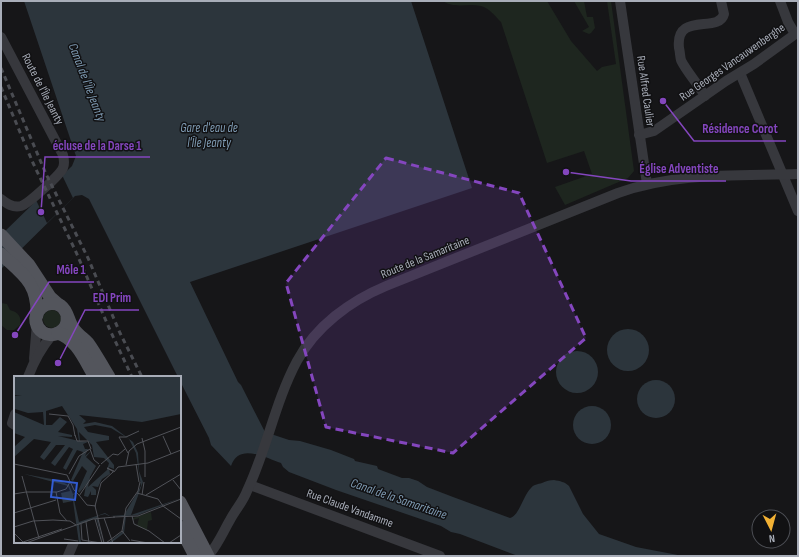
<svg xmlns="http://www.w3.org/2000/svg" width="799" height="557" viewBox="0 0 799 557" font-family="'Sofia Sans Condensed',sans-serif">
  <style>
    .green { fill: #1e261f }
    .water { fill: #2c353c }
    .pier { fill: #161618 }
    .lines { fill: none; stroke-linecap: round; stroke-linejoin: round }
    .minor { stroke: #37383d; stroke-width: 10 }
    .major { stroke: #53555c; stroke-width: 13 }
    .rail { stroke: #4a4c52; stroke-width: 3; stroke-dasharray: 5 4; stroke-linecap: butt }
    .marked { fill: #8446be; fill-opacity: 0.2; stroke: #8446be; stroke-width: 3; stroke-dasharray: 8 5; stroke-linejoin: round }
    .labels { text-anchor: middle; stroke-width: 3; stroke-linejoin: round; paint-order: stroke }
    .street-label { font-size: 12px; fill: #a8adb8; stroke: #111113 }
    .water-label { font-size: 13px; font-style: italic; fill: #7f9bb3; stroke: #111113 }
    .inset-road { fill: none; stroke: #505258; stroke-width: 1 }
    .view { fill: #325cd3; fill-opacity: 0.15; stroke: #325cd3; stroke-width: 2 }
    .inset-edge { fill: none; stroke: #a8adb8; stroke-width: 2 }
    .leader { fill: none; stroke: #8446be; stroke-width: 1.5 }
    .callout-dot { fill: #8446be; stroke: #111113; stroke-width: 1.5 }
    .callout-label { font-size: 13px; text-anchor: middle; font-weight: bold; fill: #8446be; stroke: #111113; stroke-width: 3; stroke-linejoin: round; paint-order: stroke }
  </style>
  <rect width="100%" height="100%" fill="#161618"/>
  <g class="green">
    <path d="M443 1H547L571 41 597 71 602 67 616 64 607 1H611L634 171 628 178 565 205 555 187 592 174 584 151 547 163 501 22C495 16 489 8 481 6 468 3 454 9 443 1Z"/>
    <path d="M574 1H584L587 17H593L595 28 591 33 589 34 582 31 589 27Z"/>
    <path d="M1 303 7 304 10 310C18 312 22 317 20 325L14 330H7L1 325Z"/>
    <circle cx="52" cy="319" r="9"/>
  </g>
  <g class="water">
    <path d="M24 1H411L472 188 190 282 238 382 241 385 265 432 289 440 300 441 331 450 354 459 355 461 377 466 378 469 402 478H409L418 481 427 487 453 497 510 518C519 516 523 496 531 488 533 485 538 484 542 483 546 481 550 480 554 480 560 481 565 482 569 486L583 514 599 534 636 547 683 556H518L460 534 451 532 441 526 336 490 289 472 283 467 281 463C265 458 239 442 231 466L211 445 209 438 180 381V377H178L89 199 82 195 75 196 2 268 1 267V235L72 166 76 156Z"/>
    <circle cx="628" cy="350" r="21"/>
    <circle cx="577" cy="372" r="21"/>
    <circle cx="656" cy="399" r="19"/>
    <circle cx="592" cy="425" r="19"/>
  </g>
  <path class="pier" d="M62 175 73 198 47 223 36 200Z"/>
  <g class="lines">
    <g class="minor">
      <path d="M620 1 647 184"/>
      <path d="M780 1 788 22 795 34"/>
      <path d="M1 37 63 155C64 159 65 163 63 168 60 175 28 204 21 206 13 208 7 204 1 199"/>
      <path d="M740 73 798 211"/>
      <path d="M705 96C700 87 684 68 681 60 680 57 680 51 679 48 675 11 719 34 724 14L721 1"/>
      <path d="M639 135 654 131 726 81 754 64 798 32"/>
      <path d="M34 359 37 323"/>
      <path d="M28 377C34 361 41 348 52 335"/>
      <path d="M15 414 12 423 15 425"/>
      <path d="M250 485 440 556"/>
      <path d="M68 556 74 542"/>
      <path d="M208 556C218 545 223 532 230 520 235 510 243 502 247 491 267 449 275 402 297 361 316 326 350 301 386 286L618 193C676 172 738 176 798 174"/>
    </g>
    <g class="major">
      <path d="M1 235 29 265 50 297 59 305"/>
      <path d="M1 254C22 274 38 282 37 315"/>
      <path d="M67 316C70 337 40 342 36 322 35 317 37 312 41 308 46 303 55 302 61 306 68 311 68 321 73 328 77 334 83 338 88 343 96 354 102 366 109 377"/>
      <path d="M58 333C77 339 85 361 95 377"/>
      <path d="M180 502 208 556"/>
      <path d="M180 527 195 556"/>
    </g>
    <g class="rail">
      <path d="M1 68 46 174 88 258 120 333 142 377"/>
      <path d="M1 87 33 163 76 252 110 330 132 377"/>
    </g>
  </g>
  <path class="marked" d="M386 158 519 193 586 338 453 453 326 427 286 283Z"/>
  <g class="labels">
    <g class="street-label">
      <text transform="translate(732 62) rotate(-35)" y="4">Rue Georges Vancauwenberghe</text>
      <text transform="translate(43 89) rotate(63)" y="4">Route de l'Île Jeanty</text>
      <text transform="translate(646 91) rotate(82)" y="4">Rue Alfred Caulier</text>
      <text transform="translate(425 257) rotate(-22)" y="4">Route de la Samaritaine</text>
      <text transform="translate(350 508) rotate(20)" y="4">Rue Claude Vandamme</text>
    </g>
    <g class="water-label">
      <text transform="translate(88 82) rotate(69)" y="5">Canal de l'Île Jeanty</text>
      <text x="209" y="132">Gare d'eau de<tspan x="209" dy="15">l'Île Jeanty</tspan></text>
      <text transform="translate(399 498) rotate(19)" y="5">Canal de la Samaritaine</text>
    </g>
  </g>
  <g transform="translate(14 376)">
    <rect width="167" height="167" fill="#161618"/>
    <path d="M137 136 138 144 134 145 133 154 123 150 125 142 119 144V142Z" fill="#1e261f"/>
    <path d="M0 0H167V38L128 46 65 39 72 45 69 48 81 46 98 50 119 66 124 77 125 95 129 106 117 139 167 122 124 139 112 140 110 157 97 167H94L109 155 110 140H95L91 138 83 140 89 167 82 142 65 149 67 167H65L59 125 49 127 47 117 56 115 54 110 10 98 43 104 55 109 59 118 64 115 73 95 68 90 59 105 57 104 69 76 63 74 52 94 49 92 59 73 55 71 41 90 37 87 51 69H42L30 84 26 81 37 66 20 63 0 81V71L11 61 0 57V36L30 49 29 36 14 37 1 33 0 20 8 19H0ZM48 30 63 53 65 65 44 60 58 61V59L44 56 53 46 46 41 38 49H32V35ZM81 49 97 52 115 63 122 77 127 110 110 139 96 140 91 137 65 146 59 119 64 115 65 117 72 109 70 120 74 121 77 115V119H82V114L78 110 84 111 88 103 96 98 95 91 100 93V89L82 66 95 64V60L74 56 70 51ZM65 56 78 69 80 81 90 82 95 87 93 94 74 111 76 101 82 90 72 81 77 75 71 80 74 73H71L69 68 74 66 66 65Z" fill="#2c353c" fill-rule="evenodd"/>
    <path class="inset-road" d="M35 38 54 40 59 49 61 60M61 59 63 65H74L77 73M149 60 157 78M128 62 131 75V101M114 77 105 61H112L125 55M0 88 53 99 60 114 66 120M87 88 99 78 104 79 111 73M122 88 125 106M112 89 115 75 123 68 167 51M100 95 93 92 100 96 104 91 134 87 167 74M55 98 65 80 76 73 80 84 85 88M8 100 25 162M159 104 167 114M12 116H43L52 113 56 106M42 116 46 137 53 145M123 117 144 123 149 130M0 118 12 116M65 119 73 129 82 130M128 119 130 106M132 119 167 98M65 120 86 89M81 130 87 107 99 96M81 130 84 142M149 130 167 143M0 137 42 124M118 140 120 148 135 155 151 167M99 141 124 140 167 123M90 142 99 167M81 143 88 167M84 143 90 167M72 146 75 167M67 148 68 164M0 151 19 145 39 144 56 145 62 149M108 155 116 165M0 157 9 166M50 163 64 165M68 164 87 167M117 164 134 167M9 166 48 153M12 167 79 143 101 141M92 167 108 155 112 132 124 115 126 106M155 167 167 159"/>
    <path class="view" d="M39 104 63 107 61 124 37 121Z"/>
    <rect width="167" height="167" class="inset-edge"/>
  </g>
  <path class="leader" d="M663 101L694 141H786M41 212L45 157H150M566 172L631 181H726M15 335L49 282H94M58 363L85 310H139"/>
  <g class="callout-dot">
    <circle cx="663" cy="101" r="4"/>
    <circle cx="41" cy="212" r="4"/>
    <circle cx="566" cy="172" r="4"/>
    <circle cx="15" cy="335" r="4"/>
    <circle cx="58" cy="363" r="4"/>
  </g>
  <g class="callout-label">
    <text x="740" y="133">Résidence Corot</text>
    <text x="97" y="150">écluse de la Darse 1</text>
    <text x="679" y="173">Église Adventiste</text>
    <text x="71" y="274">Môle 1</text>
    <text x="112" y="302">EDI Prim</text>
  </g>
  <rect width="799" height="557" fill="none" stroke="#a8adb8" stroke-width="4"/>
  <g transform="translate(771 529) rotate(174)"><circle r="19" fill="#111113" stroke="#4d4f55"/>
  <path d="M0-3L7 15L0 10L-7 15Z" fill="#f2b134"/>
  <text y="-6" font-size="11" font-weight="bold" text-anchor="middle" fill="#a8adb8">N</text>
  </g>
</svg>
